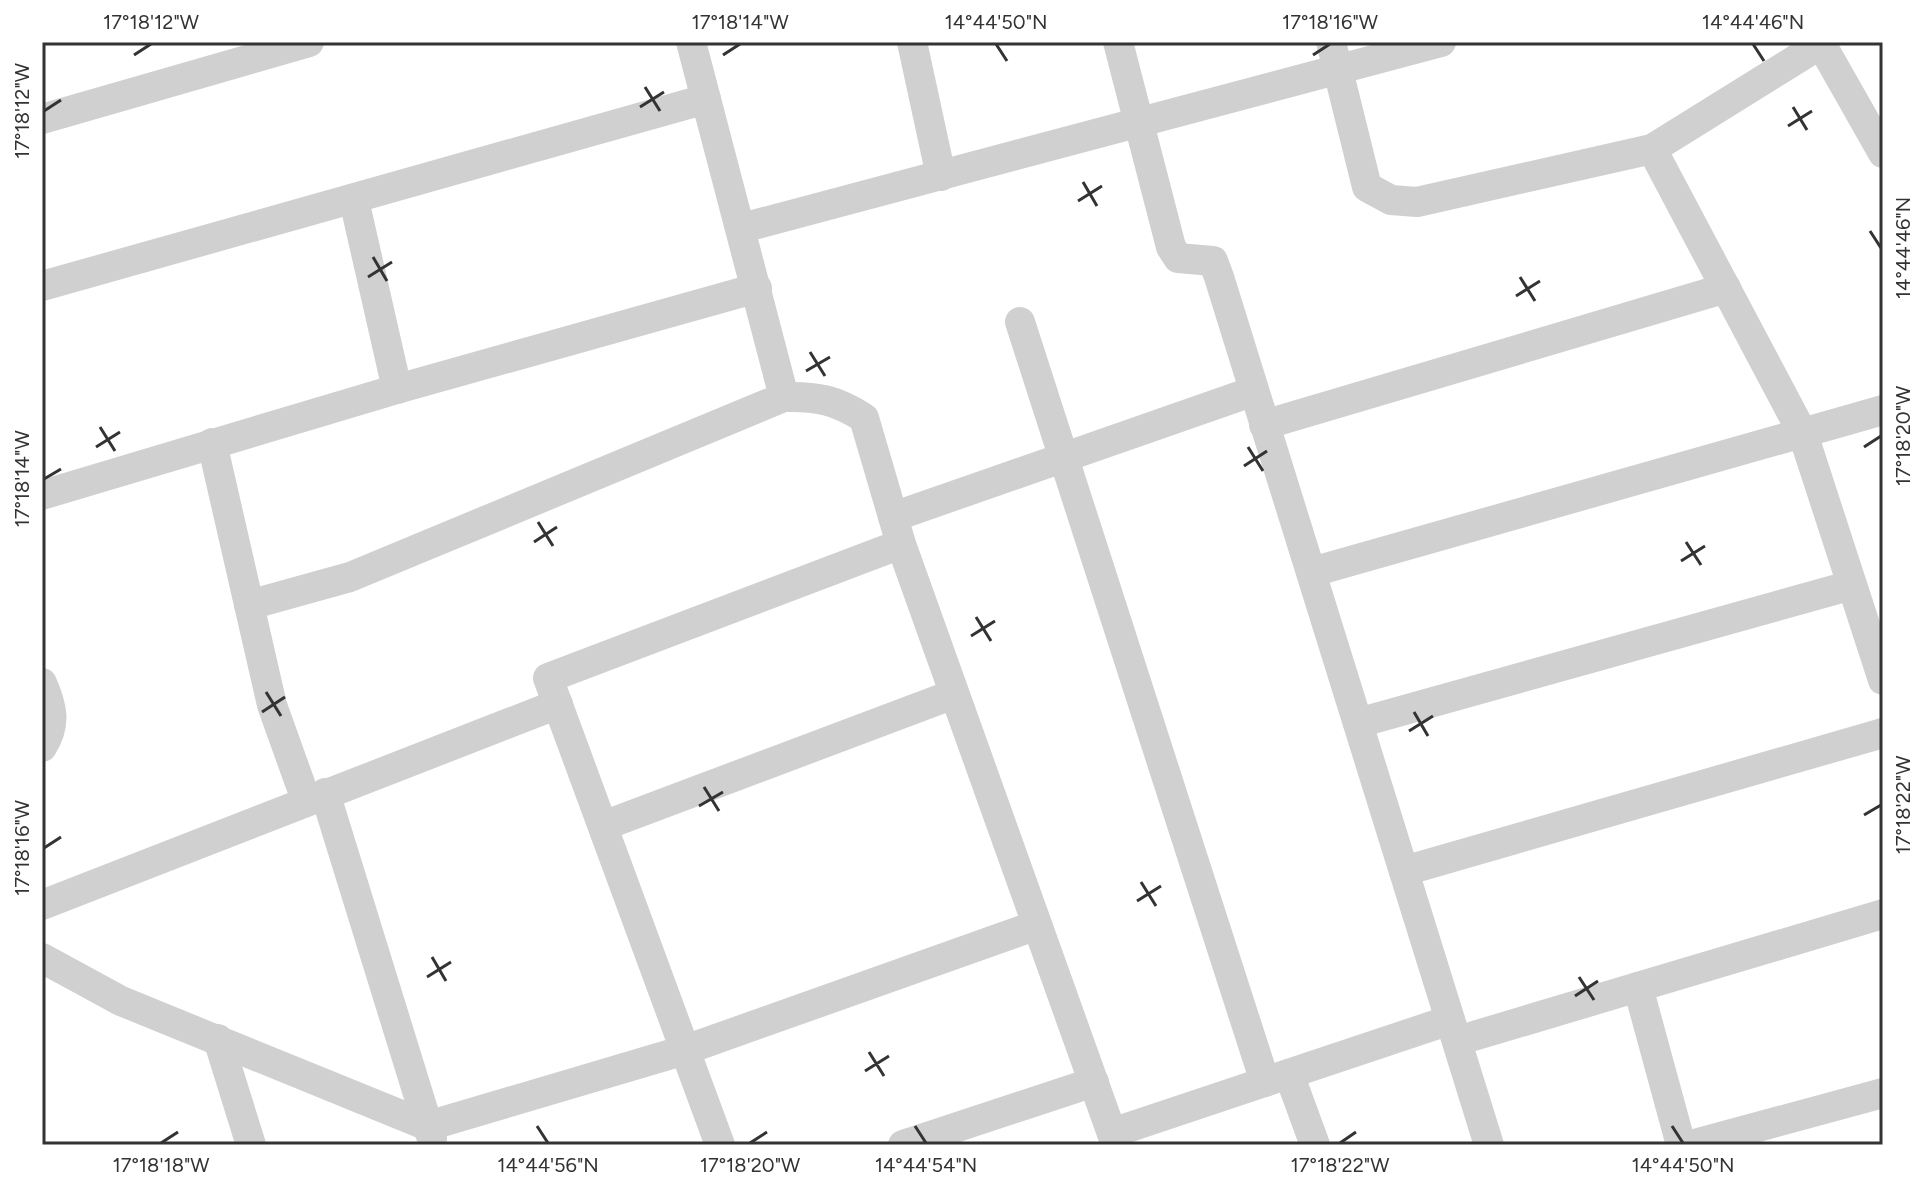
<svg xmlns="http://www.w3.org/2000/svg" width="1925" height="1187" viewBox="0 0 1925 1187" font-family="Figtree,sans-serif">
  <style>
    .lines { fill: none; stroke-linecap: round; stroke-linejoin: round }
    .minor { stroke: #d0d0d0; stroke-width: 30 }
    .ticks { fill: none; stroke: #333; stroke-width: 3 }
    .neatline { fill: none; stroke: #333; stroke-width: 3 }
    .ticks-label { font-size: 20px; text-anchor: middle; fill: #333 }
  </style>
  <rect width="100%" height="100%" fill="#fff"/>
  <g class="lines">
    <g class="minor">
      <path d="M691 42 784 397"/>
      <path d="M912 42 941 176"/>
      <path d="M1118 42 1171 247 1178 258 1213 261 1219 277 1489 1145"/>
      <path d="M1331 42 1367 187 1391 200 1417 202 1652 149 1824 42"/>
      <path d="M1820 42 1883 153"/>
      <path d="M42 119 309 42"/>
      <path d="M1652 149 1803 434 1883 680"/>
      <path d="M354 200 397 389"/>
      <path d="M742 228 1441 42"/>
      <path d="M42 286 706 99"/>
      <path d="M1020 322 1265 1082"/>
      <path d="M1264 425 1726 288"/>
      <path d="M212 443 272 705 306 800"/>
      <path d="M42 495 397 389 757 288"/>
      <path d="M893 517 1254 391"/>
      <path d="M1312 572 1883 410"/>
      <path d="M249 605 350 577 784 397C817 396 836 400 864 418L901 544 1116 1145"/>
      <path d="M42 683C52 706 57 724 42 747"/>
      <path d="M1358 723 1852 585"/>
      <path d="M325 793 432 1139"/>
      <path d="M603 826 954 694"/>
      <path d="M1404 871 1883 733"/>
      <path d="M42 905 558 704"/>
      <path d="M42 958 121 1001 428 1126 685 1050 1037 925"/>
      <path d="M1638 987 1681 1145"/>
      <path d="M218 1039 251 1145"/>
      <path d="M1457 1041 1883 914"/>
      <path d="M1289 1074 1315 1145"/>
      <path d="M1112 1133 1450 1020"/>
      <path d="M720 1145 548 678 901 544"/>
      <path d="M903 1145 1094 1082"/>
      <path d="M1691 1145 1883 1093"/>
    </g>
  </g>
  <path class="ticks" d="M996 44 1007 61M1753 44 1764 61M134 55 151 44M723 55 740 44M1313 55 1330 44M645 87 660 111M640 107 664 92M1793 107 1807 130M44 111 61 100M1788 126 1812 111M1083 182 1097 206M1078 201 1102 186M1870 231 1881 248M373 257 387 281M368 277 392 262M1520 277 1535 301M1516 296 1540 281M810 352 825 376M806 371 830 357M100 427 115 451M96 447 120 432M1248 447 1263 471M1864 447 1881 436M1244 466 1267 451M44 479 61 469M538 522 553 546M534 542 557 527M1686 542 1701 565M1681 561 1705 546M976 617 991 641M971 636 995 621M266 692 281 716M262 712 285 697M1414 712 1428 736M1409 731 1433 716M704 787 719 811M699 806 723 792M1864 815 1881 805M44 848 61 837M1141 882 1156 906M1137 901 1161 886M432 957 446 981M427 977 451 962M1579 977 1594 1000M1575 996 1598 981M869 1052 884 1076M865 1071 889 1056M537 1126 548 1143M915 1126 926 1143M1672 1126 1683 1143M161 1143 178 1132M750 1143 767 1132M1340 1143 1356 1132"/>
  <rect width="1925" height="1187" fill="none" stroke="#ffffff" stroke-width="88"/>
  <rect x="44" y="44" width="1837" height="1099" class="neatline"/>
  <g class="ticks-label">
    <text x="151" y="29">17°18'12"W</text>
    <text x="740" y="29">17°18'14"W</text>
    <text x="996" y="29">14°44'50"N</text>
    <text x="1330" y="29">17°18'16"W</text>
    <text x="1753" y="29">14°44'46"N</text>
    <text transform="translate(22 111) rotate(-90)" y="7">17°18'12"W</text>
    <text transform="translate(1903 248) rotate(-90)" y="7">14°44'46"N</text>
    <text transform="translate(1903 436) rotate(-90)" y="7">17°18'20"W</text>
    <text transform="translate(22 479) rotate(-90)" y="7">17°18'14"W</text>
    <text transform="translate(1903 805) rotate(-90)" y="7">17°18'22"W</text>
    <text transform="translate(22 848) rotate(-90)" y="7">17°18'16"W</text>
    <text x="161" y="1172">17°18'18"W</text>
    <text x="548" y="1172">14°44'56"N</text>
    <text x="750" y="1172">17°18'20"W</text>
    <text x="926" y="1172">14°44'54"N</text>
    <text x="1340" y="1172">17°18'22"W</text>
    <text x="1683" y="1172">14°44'50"N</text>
  </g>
</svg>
